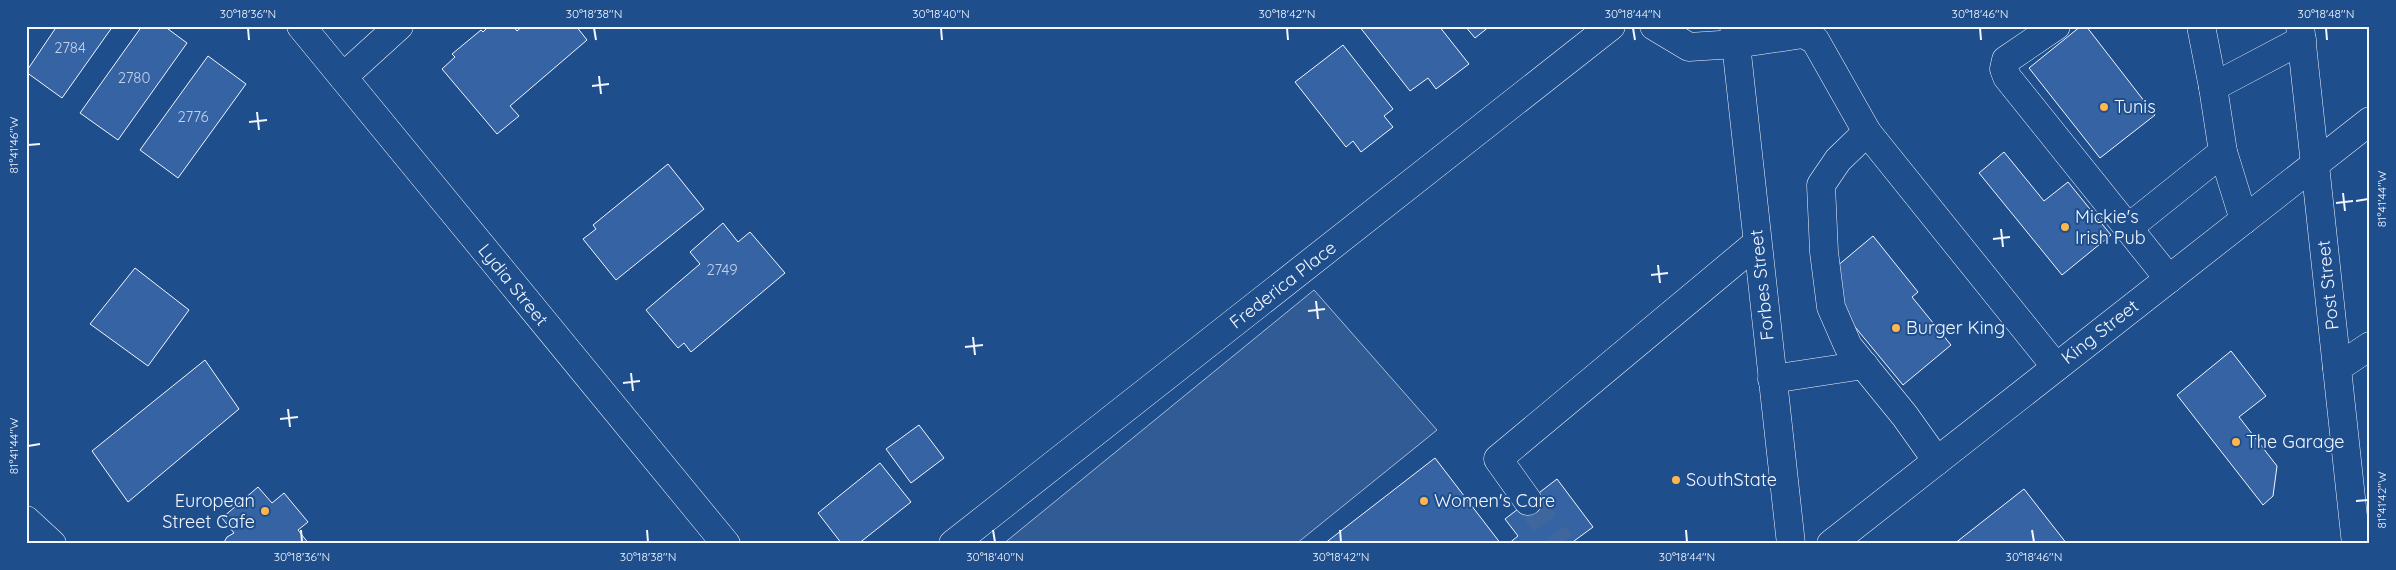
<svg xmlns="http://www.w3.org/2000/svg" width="2396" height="570" viewBox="0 0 2396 570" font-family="Quicksand,sans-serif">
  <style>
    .built { fill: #305b95; stroke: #a8bbd7 }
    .building { fill: #3563a3; stroke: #f2f6ff }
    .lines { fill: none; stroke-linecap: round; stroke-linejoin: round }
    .minor-tunnel { stroke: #3f679d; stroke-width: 28; stroke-dasharray: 28 14; stroke-linecap: butt }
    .minor-casing { stroke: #f2f6ff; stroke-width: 29 }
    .major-casing { stroke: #f2f6ff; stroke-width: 29 }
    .minor { stroke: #1f4e8c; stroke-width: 28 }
    .major { stroke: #1f4e8c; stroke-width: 28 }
    .ticks { fill: none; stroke: #f2f6ff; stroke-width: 2 }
    .poi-dot { fill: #ffb74d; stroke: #1f4e8c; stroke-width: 2 }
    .labels { text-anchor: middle; stroke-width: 4; stroke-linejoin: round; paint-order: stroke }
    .number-label { font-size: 15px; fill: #c3d1e8 }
    .poi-label { font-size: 18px; fill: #f2f6ff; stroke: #1f4e8c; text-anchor: start }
    .street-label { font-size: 18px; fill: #f2f6ff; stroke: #1f4e8c }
    .neatline { fill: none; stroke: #f2f6ff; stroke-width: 2 }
    .ticks-label { font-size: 12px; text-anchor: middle; fill: #f2f6ff }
  </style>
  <rect width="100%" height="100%" fill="#1f4e8c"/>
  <path class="built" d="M1314 290 1437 430 1296 544H1003Z"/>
  <g class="building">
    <path d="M57 26H113L62 98 26 72Z"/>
    <path d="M142 26H164L187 43 118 140 80 113Z"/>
    <path d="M489 26H513L517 31 523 26H576L587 40 510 106 519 116 497 134 442 69 455 57 452 54 481 30 483 32Z"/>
    <path d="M1359 26H1439L1469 64 1436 89 1428 78 1410 91Z"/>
    <path d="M1465 26H1490L1475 38Z"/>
    <path d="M2081 26H2086L2155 115 2100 158 2029 68Z"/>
    <path d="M1343 45 1393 109 1384 116 1393 127 1361 152 1353 141 1346 147 1295 82Z"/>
    <path d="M208 56 246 84 178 178 140 150Z"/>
    <path d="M2004 152 2044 201 2068 182 2111 235 2062 275 1979 173Z"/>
    <path d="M668 164 704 209 616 280 583 239 596 229 593 225Z"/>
    <path d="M723 223 738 242 750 232 785 273 691 352 684 343 678 348 646 310 700 264 690 252Z"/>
    <path d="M1873 236 1918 292 1912 297 1951 345 1903 385 1841 310 1836 267Z"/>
    <path d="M135 268 189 310 148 366 90 324Z"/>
    <path d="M2231 351 2266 396 2239 417 2277 466 2273 496 2263 505 2177 395Z"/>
    <path d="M205 360 239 409 128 502 92 451Z"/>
    <path d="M919 425 944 458 911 483 886 449Z"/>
    <path d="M1435 458 1501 544H1324Z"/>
    <path d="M880 463 911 502 858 544H842L818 513Z"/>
    <path d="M1557 479 1593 527 1570 544H1508L1518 536 1505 519Z"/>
    <path d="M258 487 272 503 284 493 308 522 298 530 309 544H223L227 537 234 533 222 518Z"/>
    <path d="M2024 489 2067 544H1954Z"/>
  </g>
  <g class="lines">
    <path class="minor-tunnel" d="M1528 501 1561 544"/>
    <defs>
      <g id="minor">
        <path d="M301 26 726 544"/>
        <path d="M1654 26 1689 47 1736 44 1803 34 1815 40 1867 132 2056 367"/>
        <path d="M1734 26 1791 544"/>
        <path d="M2056 26 2006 60 2004 69 2007 77 2169 279"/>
        <path d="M2201 26 2213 87 2302 40"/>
        <path d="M2300 26 2356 544"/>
        <path d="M343 77 399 26"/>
        <path d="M2213 87 2223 152 2244 220"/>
        <path d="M1867 132 1838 160 1821 185 1824 252 1831 307 1848 346 1905 416 1937 461"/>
        <path d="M2128 228 2223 152"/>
        <path d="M2337 368 2370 346"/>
        <path d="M1772 379 1864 365"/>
        <path d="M1528 501 1498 459 1757 243"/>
        <path d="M26 520 52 544"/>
        <path d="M953 544 1611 26"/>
      </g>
      <path id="major" d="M1831 544 2370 121"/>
    </defs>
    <use href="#minor" class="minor-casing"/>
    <use href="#major" class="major-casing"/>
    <use href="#minor" class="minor"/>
    <use href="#major" class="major"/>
  </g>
  <path class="ticks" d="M248 28 249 40M594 28 596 40M941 28 942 40M1287 28 1288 40M1633 28 1635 40M1980 28 1981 40M2326 28 2327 40M599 76 601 94M592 86 609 84M257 112 259 130M249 122 267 120M28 145 40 144M2343 193 2345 211M2356 201 2368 199M2336 203 2353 201M2001 229 2003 247M1993 239 2010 237M1658 265 1660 283M1651 275 1668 273M1316 301 1318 319M1308 311 1325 309M973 337 975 355M965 347 983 345M631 373 633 391M623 383 640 381M288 409 290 427M280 419 298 417M28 446 40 444M2356 501 2368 500M301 530 302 542M647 530 648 542M993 530 995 542M1340 530 1341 542M1686 530 1687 542M2032 530 2034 542"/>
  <g class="poi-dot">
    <circle cx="2104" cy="107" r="5"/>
    <circle cx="2065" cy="227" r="5"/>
    <circle cx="1896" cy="328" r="5"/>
    <circle cx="2236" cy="442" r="5"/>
    <circle cx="1676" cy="480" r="5"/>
    <circle cx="1424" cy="501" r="5"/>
    <circle cx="265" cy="511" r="5"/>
  </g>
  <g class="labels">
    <g class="number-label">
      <text x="70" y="53">2784</text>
      <text x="134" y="83">2780</text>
      <text x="193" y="122">2776</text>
      <text x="722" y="275">2749</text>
    </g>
    <g class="poi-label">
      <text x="2114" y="113">Tunis</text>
      <text x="2075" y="223">Mickie's<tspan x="2075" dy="21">Irish Pub</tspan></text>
      <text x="1906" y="334">Burger King</text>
      <text x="2246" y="448">The Garage</text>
      <text x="1686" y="486">SouthState</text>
      <text x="255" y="507" text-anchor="end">European<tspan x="255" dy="21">Street Cafe</tspan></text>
      <text x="1434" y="507">Women's Care</text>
    </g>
    <g class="street-label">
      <text transform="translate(513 285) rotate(51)" y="6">Lydia Street</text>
      <text transform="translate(1283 285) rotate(-38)" y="6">Frederica Place</text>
      <text transform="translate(1762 285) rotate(-96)" y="6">Forbes Street</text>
      <text transform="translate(2328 285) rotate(-96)" y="6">Post Street</text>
      <text transform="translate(2100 332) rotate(-38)" y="6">King Street</text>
    </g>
  </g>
  <rect width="2396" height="570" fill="none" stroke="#1f4e8c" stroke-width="55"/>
  <rect x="28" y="28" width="2340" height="514" class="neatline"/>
  <g class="ticks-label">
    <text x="248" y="18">30°18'36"N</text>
    <text x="594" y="18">30°18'38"N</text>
    <text x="941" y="18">30°18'40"N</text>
    <text x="1287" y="18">30°18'42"N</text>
    <text x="1633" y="18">30°18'44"N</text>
    <text x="1980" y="18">30°18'46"N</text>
    <text x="2326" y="18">30°18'48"N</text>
    <text transform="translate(14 145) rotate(-90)" y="4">81°41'46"W</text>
    <text transform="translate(2382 199) rotate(-90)" y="4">81°41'44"W</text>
    <text transform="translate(14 446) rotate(-90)" y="4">81°41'44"W</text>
    <text transform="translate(2382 500) rotate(-90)" y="4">81°41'42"W</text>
    <text x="302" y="561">30°18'36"N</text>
    <text x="648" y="561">30°18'38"N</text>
    <text x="995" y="561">30°18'40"N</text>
    <text x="1341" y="561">30°18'42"N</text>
    <text x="1687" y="561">30°18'44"N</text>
    <text x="2034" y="561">30°18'46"N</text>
  </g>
</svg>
